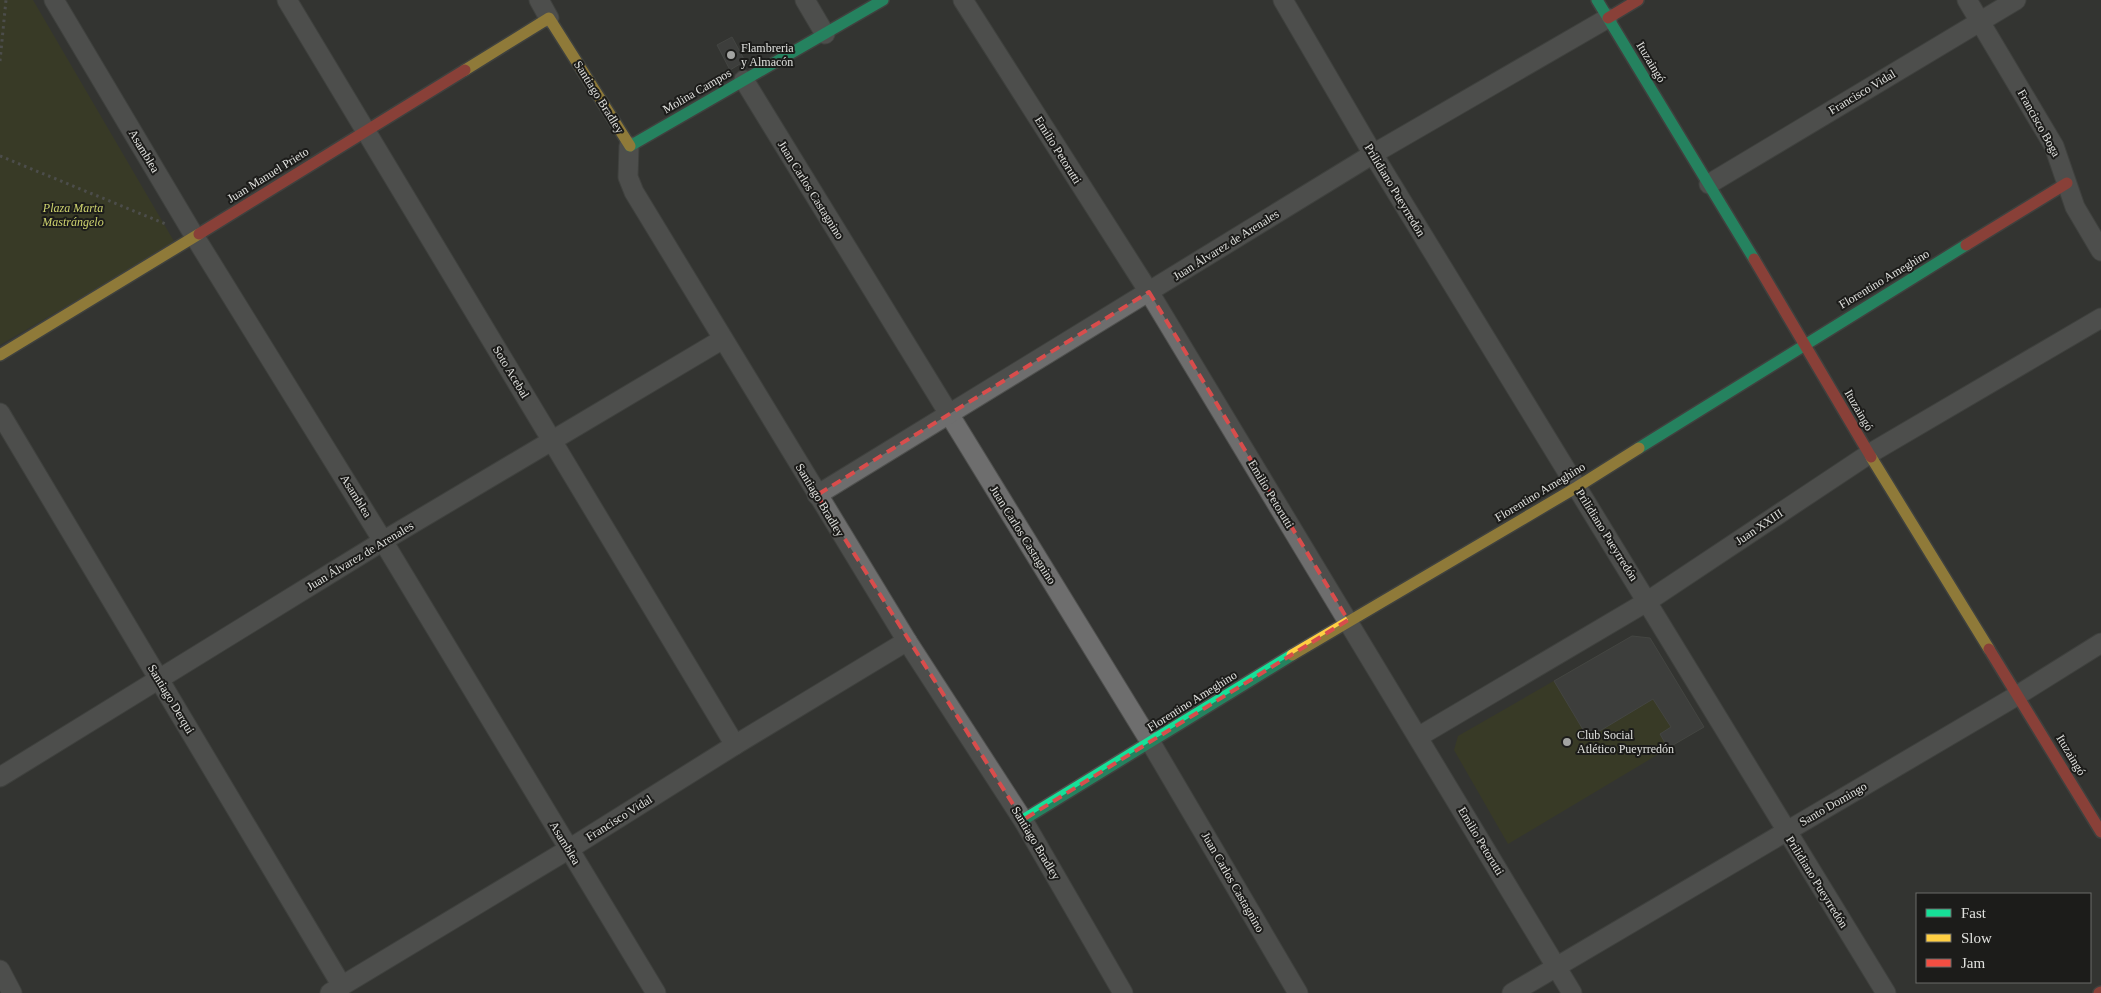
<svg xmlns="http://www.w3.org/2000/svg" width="2101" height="993" viewBox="0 0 2101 993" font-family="'Times New Roman',serif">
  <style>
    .green { fill: #3f4019 }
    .building { fill: #4a4a49; stroke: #585957 }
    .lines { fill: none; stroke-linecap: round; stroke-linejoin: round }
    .street-casing { stroke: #4f504e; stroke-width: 21 }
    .fast-casing { stroke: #4f504e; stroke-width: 14 }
    .slow-casing { stroke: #4f504e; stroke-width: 14 }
    .jam-casing { stroke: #4f504e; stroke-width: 14 }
    .path { stroke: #6a6b6a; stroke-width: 3; stroke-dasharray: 2.5 4; stroke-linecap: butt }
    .street { stroke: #6e6e6e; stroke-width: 19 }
    .fast { stroke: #16e098; stroke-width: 11 }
    .slow { stroke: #ffcf43; stroke-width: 11 }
    .jam { stroke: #f24e42; stroke-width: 11 }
    .marked { fill: none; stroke: #d84d4c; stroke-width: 4; stroke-dasharray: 10 6; stroke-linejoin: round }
    .poi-dot { fill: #a3a4a2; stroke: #1c1c1a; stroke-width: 2 }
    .labels { text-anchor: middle; stroke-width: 4; stroke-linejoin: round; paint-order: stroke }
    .poi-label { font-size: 12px; fill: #e0e1de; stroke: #1c1c1a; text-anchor: start }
    .street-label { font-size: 12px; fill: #e0e1de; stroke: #1c1c1a }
    .park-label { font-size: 12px; font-style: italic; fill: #cfd46f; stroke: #1c1c1a }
  </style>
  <rect width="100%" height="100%" fill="#333432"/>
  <g class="green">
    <path d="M0 0H33L175 243 0 345Z"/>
    <path d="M1632 636 1650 638 1704 727 1508 844 1454 750 1458 736Z"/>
  </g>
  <g class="building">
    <path d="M732 37 745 61 730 70 717 45Z"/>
    <path d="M1632 636 1650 638 1704 727 1668 748 1660 734 1671 727 1653 699 1588 738 1554 681Z"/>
  </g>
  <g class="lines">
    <defs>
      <g id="street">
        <path d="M54 0 195 237 383 541 656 993"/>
        <path d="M287 0 735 745"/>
        <path d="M539 0 549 18"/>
        <path d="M805 0 825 34"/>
        <path d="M963 0 1149 292 1572 993"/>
        <path d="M1283 0 1373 154 1886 993"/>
        <path d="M1967 0 2054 146 2075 207 2101 251"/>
        <path d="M744 80 1151 743 1298 993"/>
        <path d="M629 146 628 177 634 192 907 641 1023 820 1123 993"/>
        <path d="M1709 184 2016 0"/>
        <path d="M0 413 342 986"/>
        <path d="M817 495 1373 154 1608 18"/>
        <path d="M1418 737 1648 601 1869 454 2101 318"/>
        <path d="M0 777 383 541 723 339"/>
        <path d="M0 970 12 993"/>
        <path d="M330 993 569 849 735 745 907 641"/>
        <path d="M1512 993 2018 695 2101 643"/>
      </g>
      <g id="fast">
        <path d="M1597 0 1754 259"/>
        <path d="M630 146 883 0"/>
        <path d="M1639 448 1966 245"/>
        <path d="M1023 820 1292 655"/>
      </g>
      <g id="slow">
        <path d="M465 70 549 18 630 146"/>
        <path d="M0 355 199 234"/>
        <path d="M1871 457 1989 649"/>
        <path d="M1292 655 1577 487 1639 448"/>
      </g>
      <g id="jam">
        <path d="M1608 18 1638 0"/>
        <path d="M199 234 465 70"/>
        <path d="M1966 245 2067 183"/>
        <path d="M1754 259 1871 457"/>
        <path d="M1989 649 2101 832"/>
        <path d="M2099 993 2101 992"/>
      </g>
    </defs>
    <use href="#street" class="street-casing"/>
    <use href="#fast" class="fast-casing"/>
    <use href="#slow" class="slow-casing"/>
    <use href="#jam" class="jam-casing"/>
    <g class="path">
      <path d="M0 61 6 0"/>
      <path d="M0 156 168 225"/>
    </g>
    <use href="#street" class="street"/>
    <use href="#fast" class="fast"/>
    <use href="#slow" class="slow"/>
    <use href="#jam" class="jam"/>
  </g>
  <path d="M0 0H2101V993H0ZM1149 292 1348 620 1023 820 817 495Z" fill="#333432" fill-opacity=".55" fill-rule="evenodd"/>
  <path class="marked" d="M1149 292 1348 620 1023 820 817 495Z"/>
  <g class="poi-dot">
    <circle cx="731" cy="55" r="5"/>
    <circle cx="1567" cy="742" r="5"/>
  </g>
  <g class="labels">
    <g class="poi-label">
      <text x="741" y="52">Flambreria<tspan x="741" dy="14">y Almacón</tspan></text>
      <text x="1577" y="739">Club Social<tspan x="1577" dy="14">Atlético Pueyrredón</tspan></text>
    </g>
    <g class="street-label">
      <text transform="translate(1651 62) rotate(59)" y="4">Ituzaingó</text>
      <text transform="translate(697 91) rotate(-30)" y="4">Molina Campos</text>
      <text transform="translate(1862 92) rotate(-31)" y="4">Francisco Vidal</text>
      <text transform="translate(599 97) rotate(58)" y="4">Santiago Bradley</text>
      <text transform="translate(2039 123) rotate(61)" y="4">Francisco Boga</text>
      <text transform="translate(1058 150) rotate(58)" y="4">Emilio Petorutti</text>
      <text transform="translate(144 151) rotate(59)" y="4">Asamblea</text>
      <text transform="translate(268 175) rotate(-32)" y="4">Juan Manuel Prieto</text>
      <text transform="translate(811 190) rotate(58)" y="4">Juan Carlos Castagnino</text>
      <text transform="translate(1395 190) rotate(59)" y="4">Prilidiano Pueyrredón</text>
      <text transform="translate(1226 245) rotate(-32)" y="4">Juan Álvarez de Arenales</text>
      <text transform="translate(1884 279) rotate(-31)" y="4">Florentino Ameghino</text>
      <text transform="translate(511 372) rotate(59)" y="4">Soto Acebal</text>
      <text transform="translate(1859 410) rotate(60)" y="4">Ituzaingó</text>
      <text transform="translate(1540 492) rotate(-31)" y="4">Florentino Ameghino</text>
      <text transform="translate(1271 494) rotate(59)" y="4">Emilio Petorutti</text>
      <text transform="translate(356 496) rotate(58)" y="4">Asamblea</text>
      <text transform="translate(820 500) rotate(59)" y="4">Santiago Bradley</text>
      <text transform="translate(1759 527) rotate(-34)" y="4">Juan XXIII</text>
      <text transform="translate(1023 535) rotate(58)" y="4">Juan Carlos Castagnino</text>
      <text transform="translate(1607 535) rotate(58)" y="4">Prilidiano Pueyrredón</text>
      <text transform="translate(360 556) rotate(-31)" y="4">Juan Álvarez de Arenales</text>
      <text transform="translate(171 699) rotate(59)" y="4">Santiago Derqui</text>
      <text transform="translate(1192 701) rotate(-32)" y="4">Florentino Ameghino</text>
      <text transform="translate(2071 755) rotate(59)" y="4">Ituzaingó</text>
      <text transform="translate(1833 804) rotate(-30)" y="4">Santo Domingo</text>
      <text transform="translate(619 818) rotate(-32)" y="4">Francisco Vidal</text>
      <text transform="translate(1481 841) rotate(59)" y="4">Emilio Petorutti</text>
      <text transform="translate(565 843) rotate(59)" y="4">Asamblea</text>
      <text transform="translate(1036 843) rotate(59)" y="4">Santiago Bradley</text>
      <text transform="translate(1233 882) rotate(60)" y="4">Juan Carlos Castagnino</text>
      <text transform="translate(1817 882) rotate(58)" y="4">Prilidiano Pueyrredón</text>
    </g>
    <g class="park-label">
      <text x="73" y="212">Plaza Marta<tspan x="73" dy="14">Mastrángelo</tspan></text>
    </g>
  </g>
  <rect x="1916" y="893" width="175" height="90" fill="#1c1c1a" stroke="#6a6b68"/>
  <rect x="1926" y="909" width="25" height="8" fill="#16e098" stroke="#6a6b68"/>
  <text x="1961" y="918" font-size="15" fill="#e0e1de">Fast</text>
  <rect x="1926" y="934" width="25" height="8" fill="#ffcf43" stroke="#6a6b68"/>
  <text x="1961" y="943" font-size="15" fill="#e0e1de">Slow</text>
  <rect x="1926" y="959" width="25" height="8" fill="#f24e42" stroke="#6a6b68"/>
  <text x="1961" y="968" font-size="15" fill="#e0e1de">Jam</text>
</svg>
